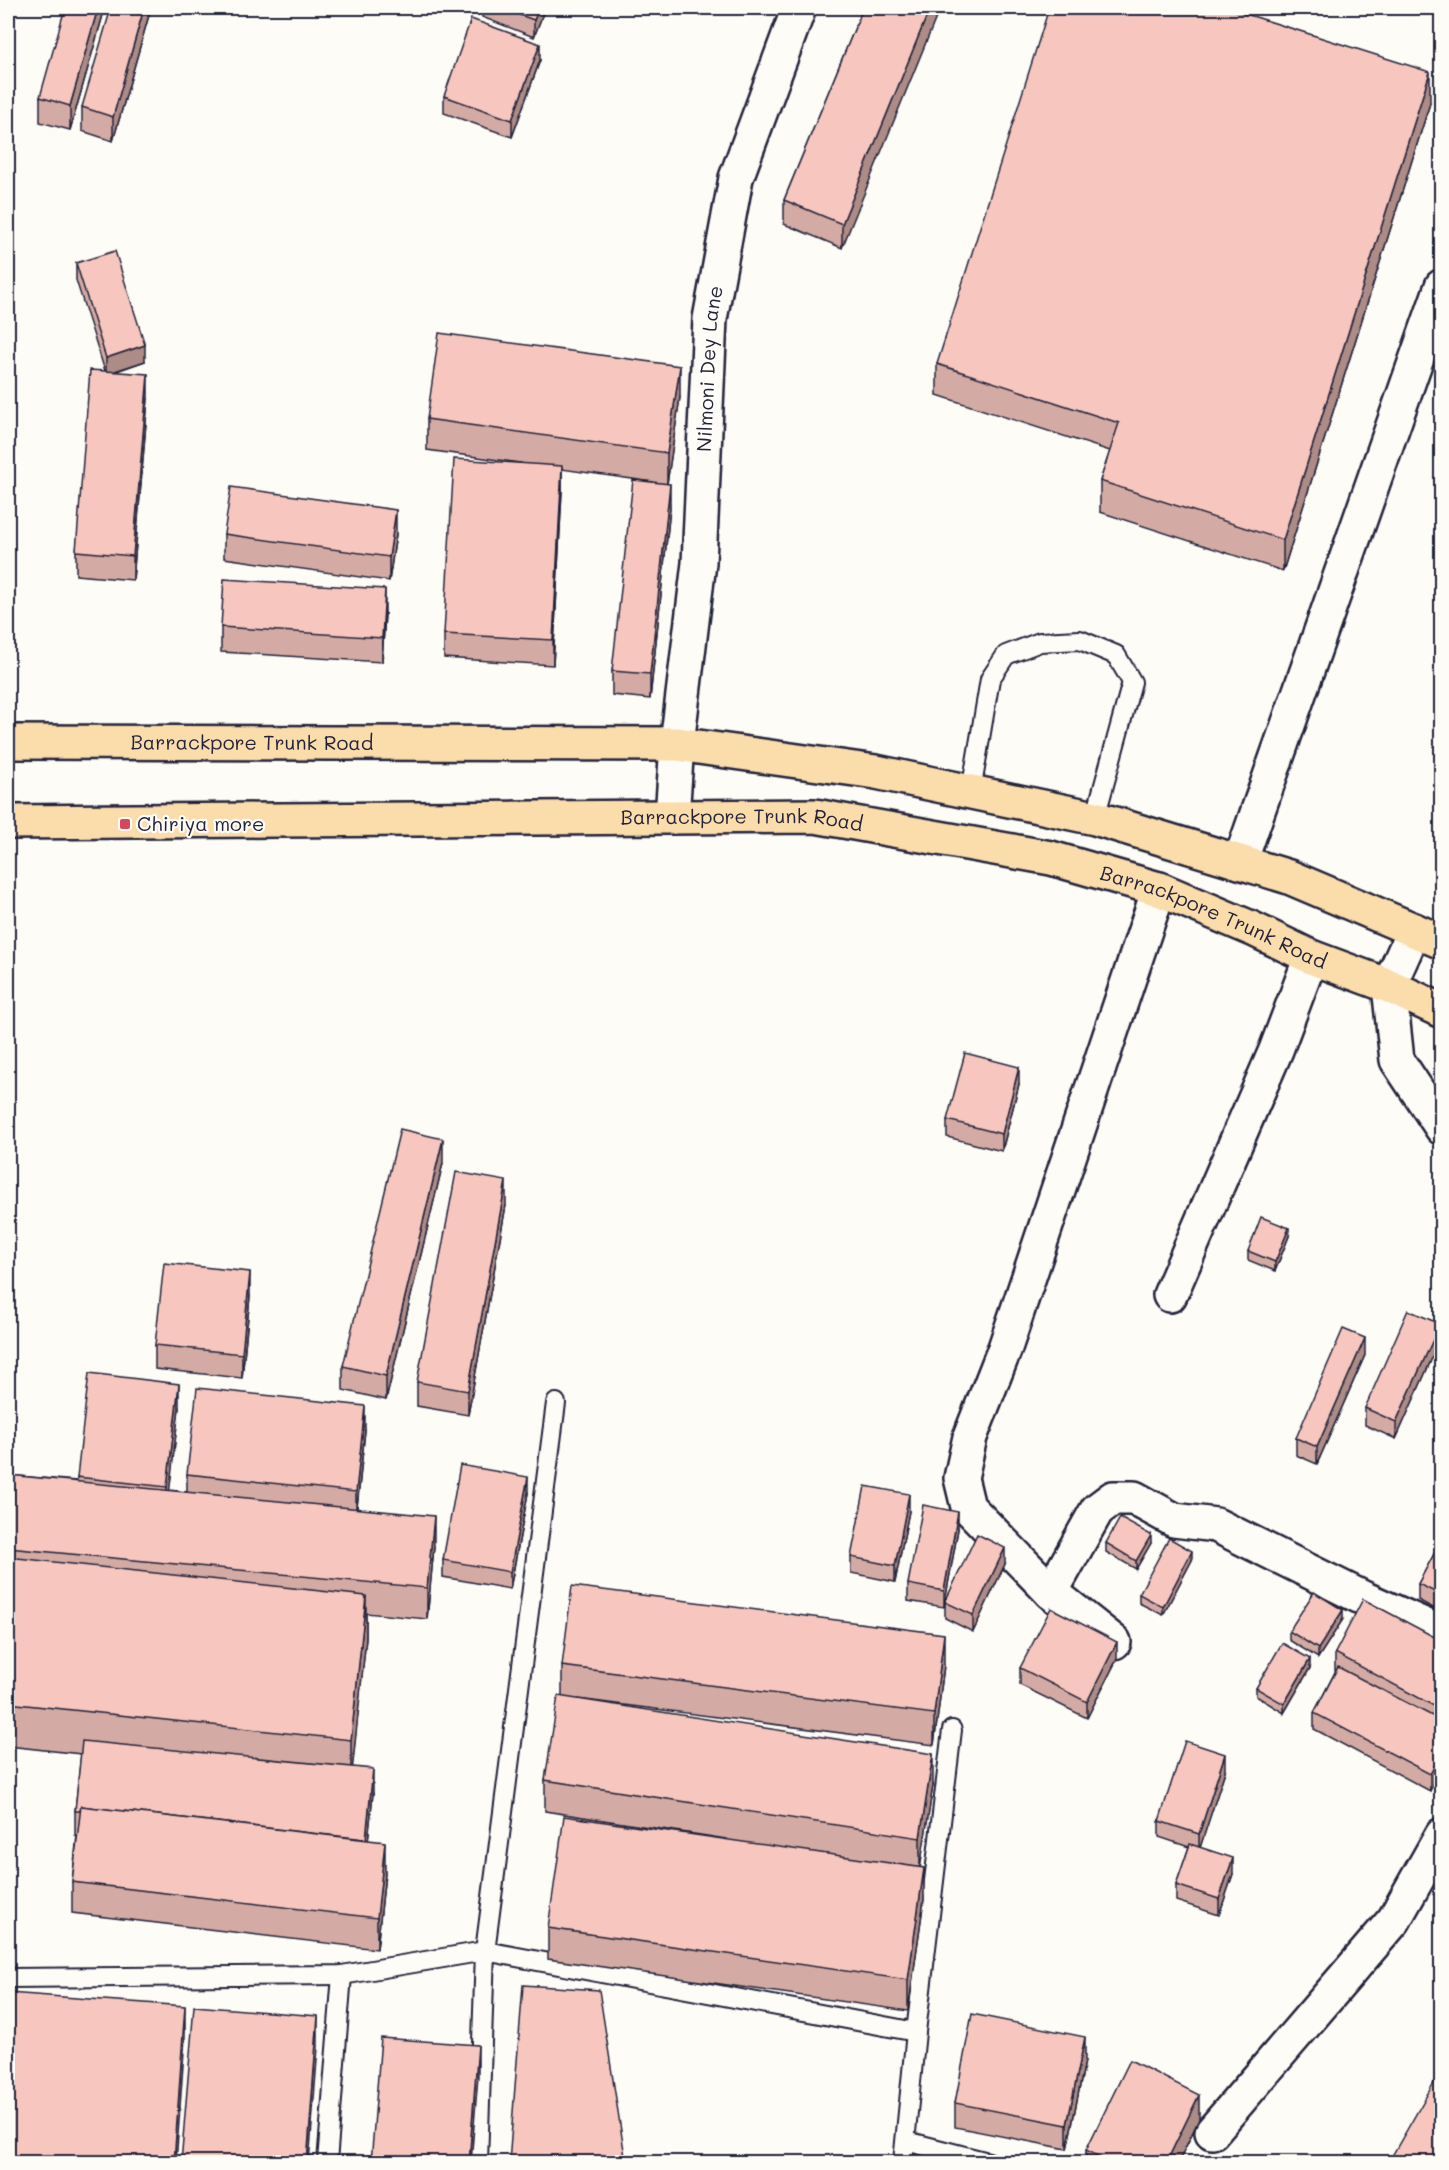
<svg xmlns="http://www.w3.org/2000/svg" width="1449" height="2170" viewBox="0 0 1449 2170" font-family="Mali,sans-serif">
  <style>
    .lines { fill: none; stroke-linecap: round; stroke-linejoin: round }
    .lane-casing { stroke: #22223b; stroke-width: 22 }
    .street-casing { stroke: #22223b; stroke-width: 38 }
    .secondary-casing { stroke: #22223b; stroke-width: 38 }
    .primary-casing { stroke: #22223b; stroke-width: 38 }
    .lane { stroke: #fdfcf7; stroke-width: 18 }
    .street { stroke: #fdfcf7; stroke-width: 33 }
    .secondary { stroke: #fdfcf7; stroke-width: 33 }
    .primary { stroke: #fbdcab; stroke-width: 33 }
    .wall { fill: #d4aba4; stroke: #22223b; stroke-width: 1.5 }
    .shaded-wall { fill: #ad8b86; stroke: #22223b; stroke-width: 1.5 }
    .building { fill: #f7c7bf; stroke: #22223b; stroke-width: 1.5 }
    .poi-dot { fill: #d1495b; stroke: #fdfcf7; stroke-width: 2 }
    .labels { text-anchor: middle; stroke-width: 4.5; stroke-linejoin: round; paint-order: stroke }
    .street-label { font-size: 20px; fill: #22223b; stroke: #fdfcf7 }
    .poi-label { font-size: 20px; fill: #22223b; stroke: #fdfcf7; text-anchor: start }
  </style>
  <rect width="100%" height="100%" fill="#fdfcf7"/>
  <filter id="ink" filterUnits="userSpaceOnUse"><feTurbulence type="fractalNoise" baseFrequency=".0167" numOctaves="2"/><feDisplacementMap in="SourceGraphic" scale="12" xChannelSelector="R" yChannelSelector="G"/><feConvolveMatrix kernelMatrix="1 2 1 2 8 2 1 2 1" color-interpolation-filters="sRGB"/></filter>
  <g filter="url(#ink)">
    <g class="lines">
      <defs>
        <g id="lane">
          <path d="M971 792 990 679 1006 655 1040 642 1080 640 1116 655 1132 682 1095 818"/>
          <path d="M8 1978 342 1975 485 1951 556 1403"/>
          <path d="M916 2032 952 1730"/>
          <path d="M906 2141 988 2162"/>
          <path d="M327 2162 342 1975"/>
          <path d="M478 2162 485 1951 916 2032 903 2162"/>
        </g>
        <g id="street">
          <path id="s1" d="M672 817 677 744 699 563 710 319 736 178 799 8"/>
          <path d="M1240 862 1442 286"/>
          <path d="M1170 1295 1276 1050 1311 957"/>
          <path d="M1051 1592 1097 1510 1113 1498H1134L1174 1520 1216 1525 1365 1599 1442 1633"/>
          <path d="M1114 1642 1051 1592 968 1507 961 1478 970 1437 1005 1348 1159 889"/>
          <path d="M1212 2132 1394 1920 1442 1835"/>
        </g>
        <path id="secondary" d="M1414 930 1389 986 1397 1060 1442 1128"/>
        <g id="primary">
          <path id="s2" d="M8 742 677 744 876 772 1095 818 1289 877 1442 942"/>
          <path id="s3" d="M8 822 815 816 1051 858 1159 889 1253 929 1311 957 1389 986 1442 1011"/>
        </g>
      </defs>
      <use href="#lane" class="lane-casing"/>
      <use href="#street" class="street-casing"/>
      <use href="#secondary" class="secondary-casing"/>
      <use href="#primary" class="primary-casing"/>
      <use href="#lane" class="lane"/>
      <use href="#street" class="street"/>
      <use href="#secondary" class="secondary"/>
      <use href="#primary" class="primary"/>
    </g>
    <g class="wall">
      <path d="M105 8 70 130 40 122V97Z"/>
      <path d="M151 8 113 141 82 131V107Z"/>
      <path d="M482 8H545L534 37 482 17Z"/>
      <path d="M863 8 842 248 784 224V200Z"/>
      <path d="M540 60 512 137 444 113V96Z"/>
      <path d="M1430 103 1283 571 1100 512V481L1110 451 937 395V364Z"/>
      <path d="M76 263 145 361 114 372 148 398 133 580 76 575V551L105 371 76 280Z"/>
      <path d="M680 397 667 483 670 508 650 699 612 695V671L653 482 562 469V490L553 665 444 658V634L521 463 427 450V419Z"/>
      <path d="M224 534H396L389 581 224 558Z"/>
      <path d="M385 613 382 662 221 652V627Z"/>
      <path d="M1019 1084 1002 1151 947 1137V1120Z"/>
      <path d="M443 1163 386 1400 343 1390V1366Z"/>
      <path d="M506 1205 468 1415 417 1406V1382Z"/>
      <path d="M1289 1236 1275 1271 1248 1260V1251Z"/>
      <path d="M250 1296 242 1378 155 1369V1345Z"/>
      <path d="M1440 1340 1396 1439 1365 1425V1408Z"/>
      <path d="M1365 1355 1317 1464 1296 1455V1438Z"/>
      <path d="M179 1408 169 1490 187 1492V1474L365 1430 357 1508 434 1547 427 1619 366 1613V1638L352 1767 373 1793 368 1840 385 1873 377 1949 72 1913V1882L77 1835H75V1811L81 1754 8 1746V1475L77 1481V1477Z"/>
      <path d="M528 1493 510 1589 443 1577V1560Z"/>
      <path d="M909 1511 895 1582 851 1573V1557Z"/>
      <path d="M958 1529 944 1607 908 1601V1584Z"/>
      <path d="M1442 1539 1439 1611 1418 1600V1584Z"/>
      <path d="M1106 1543H1151L1136 1569 1106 1552Z"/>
      <path d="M1192 1560 1163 1615 1139 1603V1594Z"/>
      <path d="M1005 1564 973 1632 945 1618V1602Z"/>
      <path d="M1343 1619 1318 1658 1289 1640V1631Z"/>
      <path d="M1442 1641 1430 1791 1314 1729V1713L1336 1670H1335V1653Z"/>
      <path d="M1117 1659 1087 1718 1020 1685V1668Z"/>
      <path d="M944 1665 934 1745 578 1699 933 1785 920 1867 924 1899 908 2011 548 1959V1928L726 1839 545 1811V1780L562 1696V1666Z"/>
      <path d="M1310 1668 1284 1713 1256 1696V1688Z"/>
      <path d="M1225 1771 1200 1847 1233 1874 1219 1915 1176 1901V1885L1189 1847 1159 1837V1821Z"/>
      <path d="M1085 2061 1067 2149 955 2127V2103Z"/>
      <path d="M1199 2119 1178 2163H1086V2150Z"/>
    </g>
    <g class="shaded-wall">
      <path d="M98 8H105L70 130V106Z"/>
      <path d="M144 8H151L113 141V117Z"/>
      <path d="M539 8H545L534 37V20Z"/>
      <path d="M930 8H940L842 248V224Z"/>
      <path d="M540 44V60L512 137V120Z"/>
      <path d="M1430 72V103L1283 571V540Z"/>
      <path d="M145 345V361L106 374V358Z"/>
      <path d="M680 366V397L667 484V453Z"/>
      <path d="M148 374V398L133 580V556Z"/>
      <path d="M562 466V490L553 665V640Z"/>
      <path d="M670 484V508L650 699V674Z"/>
      <path d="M396 510V534L389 581V557Z"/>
      <path d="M385 589V613L382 662V638Z"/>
      <path d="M1019 1067V1084L1002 1151V1134Z"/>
      <path d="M443 1139V1163L386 1400V1376Z"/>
      <path d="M506 1181V1205L468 1415V1391Z"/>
      <path d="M1289 1228V1236L1275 1271V1262Z"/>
      <path d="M250 1272V1296L242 1378V1354Z"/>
      <path d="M1440 1324V1340L1396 1439V1422Z"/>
      <path d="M1365 1338V1355L1317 1464V1447Z"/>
      <path d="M179 1384V1408L167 1512V1487Z"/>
      <path d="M365 1406V1430L356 1516V1492Z"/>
      <path d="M528 1477V1493L510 1589V1572Z"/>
      <path d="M909 1494V1511L895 1582V1566Z"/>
      <path d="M958 1512V1529L944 1607V1591Z"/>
      <path d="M434 1516V1547L427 1619V1588Z"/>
      <path d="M1151 1535V1543L1136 1569V1561Z"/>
      <path d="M1005 1548V1564L973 1632V1615Z"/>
      <path d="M1192 1551V1560L1163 1615V1607Z"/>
      <path d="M1442 1588V1605L1439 1611V1594Z"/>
      <path d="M366 1596V1638L351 1782V1740Z"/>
      <path d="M1343 1610V1619L1318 1658V1649Z"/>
      <path d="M944 1634V1665L934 1745V1714Z"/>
      <path d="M1117 1642V1659L1087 1718V1702Z"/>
      <path d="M1310 1659V1668L1284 1713V1704Z"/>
      <path d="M1442 1691V1708L1434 1722V1706Z"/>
      <path d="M1442 1752V1768L1430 1791V1774Z"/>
      <path d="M933 1754V1785L920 1869V1838Z"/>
      <path d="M1225 1754V1771L1199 1851V1834Z"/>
      <path d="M373 1769V1793L366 1863V1839Z"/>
      <path d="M385 1842V1873L377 1949V1918Z"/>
      <path d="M1233 1858V1874L1219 1915V1899Z"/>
      <path d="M924 1868V1899L908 2011V1980Z"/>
      <path d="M185 2006V2037L176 2163H174Z"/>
      <path d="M318 2016V2047L309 2163H307Z"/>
      <path d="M1085 2037V2061L1067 2149V2125Z"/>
      <path d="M478 2045V2076L471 2163H469Z"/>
      <path d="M1199 2095V2119L1178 2163H1166Z"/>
    </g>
    <g class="building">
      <path d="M65 8H98L70 106 40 97Z"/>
      <path d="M111 8H144L113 117 82 107Z"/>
      <path d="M500 8H539L534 20Z"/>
      <path d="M863 8H930L842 224 784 200Z"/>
      <path d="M1049 8H1227L1430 72 1283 540 1100 481 1119 423 937 364Z"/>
      <path d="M471 19 540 44 512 120 444 96Z"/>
      <path d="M115 251 145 345 106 358 76 263Z"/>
      <path d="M439 333 680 366 667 453 427 419Z"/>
      <path d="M90 370 148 374 133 556 76 551Z"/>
      <path d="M454 459 562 466 553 640 444 634Z"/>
      <path d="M633 480 670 484 650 674 612 671Z"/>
      <path d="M231 487 396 510 389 557 224 534Z"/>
      <path d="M224 579 385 589 382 638 221 627Z"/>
      <path d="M965 1053 1019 1067 1002 1134 947 1120Z"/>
      <path d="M400 1129 443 1139 386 1376 343 1366Z"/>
      <path d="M456 1172 506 1181 468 1391 417 1382Z"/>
      <path d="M1261 1217 1289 1228 1275 1262 1248 1251Z"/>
      <path d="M164 1263 250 1272 242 1354 155 1345Z"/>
      <path d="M1408 1310 1440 1324 1396 1422 1365 1408Z"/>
      <path d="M1343 1329 1365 1338 1317 1447 1296 1438Z"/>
      <path d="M89 1373 179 1384 167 1487 77 1477Z"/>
      <path d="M197 1388 365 1406 356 1492 187 1474Z"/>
      <path d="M460 1465 528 1477 510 1572 443 1560Z"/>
      <path d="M8 1475 434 1516 427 1588 8 1548Z"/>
      <path d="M865 1486 909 1494 895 1566 851 1557Z"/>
      <path d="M923 1505 958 1512 944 1591 908 1584Z"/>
      <path d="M1120 1518 1151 1535 1136 1561 1106 1543Z"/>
      <path d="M977 1534 1005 1548 973 1615 945 1602Z"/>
      <path d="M1169 1538 1192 1551 1163 1607 1139 1594Z"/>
      <path d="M1442 1539V1588L1439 1594 1418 1584Z"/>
      <path d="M8 1557 366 1596 351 1740 8 1703Z"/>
      <path d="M572 1586 944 1634 934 1714 562 1666Z"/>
      <path d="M1314 1592 1343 1610 1318 1649 1289 1631Z"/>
      <path d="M1363 1599 1442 1641V1691L1434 1706 1335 1653Z"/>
      <path d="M1051 1608 1117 1642 1087 1702 1020 1668Z"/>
      <path d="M1282 1643 1310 1659 1284 1704 1256 1688Z"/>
      <path d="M1338 1667 1442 1721V1752L1430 1774 1314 1713Z"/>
      <path d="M558 1696 933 1754 920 1838 545 1780Z"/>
      <path d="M82 1741 373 1769 366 1839 311 1833 81 1806 80 1811H75Z"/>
      <path d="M1185 1741 1225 1754 1199 1834 1159 1821Z"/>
      <path d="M81 1806 385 1842 377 1918 72 1882Z"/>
      <path d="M564 1816 924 1868 908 1980 548 1928Z"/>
      <path d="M1190 1844 1233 1858 1219 1899 1176 1885Z"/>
      <path d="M523 1985 599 1990 626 2163H509Z"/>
      <path d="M8 1993 185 2006 174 2163H8Z"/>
      <path d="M194 2006 318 2016 307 2163H181Z"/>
      <path d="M972 2014 1085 2037 1067 2125 955 2103Z"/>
      <path d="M381 2038 478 2045 469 2163H371Z"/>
      <path d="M1130 2060 1199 2095 1166 2163H1112L1086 2150Z"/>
      <path d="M1435 2081 1442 2085V2163H1388Z"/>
    </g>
  </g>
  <rect class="poi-dot" x="119" y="818" width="12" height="12" rx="3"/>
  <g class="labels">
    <g class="street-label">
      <text dy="7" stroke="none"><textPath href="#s1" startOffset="450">Nilmoni Dey Lane</textPath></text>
      <text dy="7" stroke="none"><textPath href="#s2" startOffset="244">Barrackpore Trunk Road</textPath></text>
      <text dy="7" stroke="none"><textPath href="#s3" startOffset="734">Barrackpore Trunk Road</textPath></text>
      <text dy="7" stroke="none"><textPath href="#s3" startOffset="1220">Barrackpore Trunk Road</textPath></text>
    </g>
    <g class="poi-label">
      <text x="137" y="831">Chiriya more</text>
    </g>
  </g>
  <rect width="1449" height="2170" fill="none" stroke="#fdfcf7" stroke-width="30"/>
  <rect x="15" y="15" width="1419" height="2140" fill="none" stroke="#22223b" stroke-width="2" filter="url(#ink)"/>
</svg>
